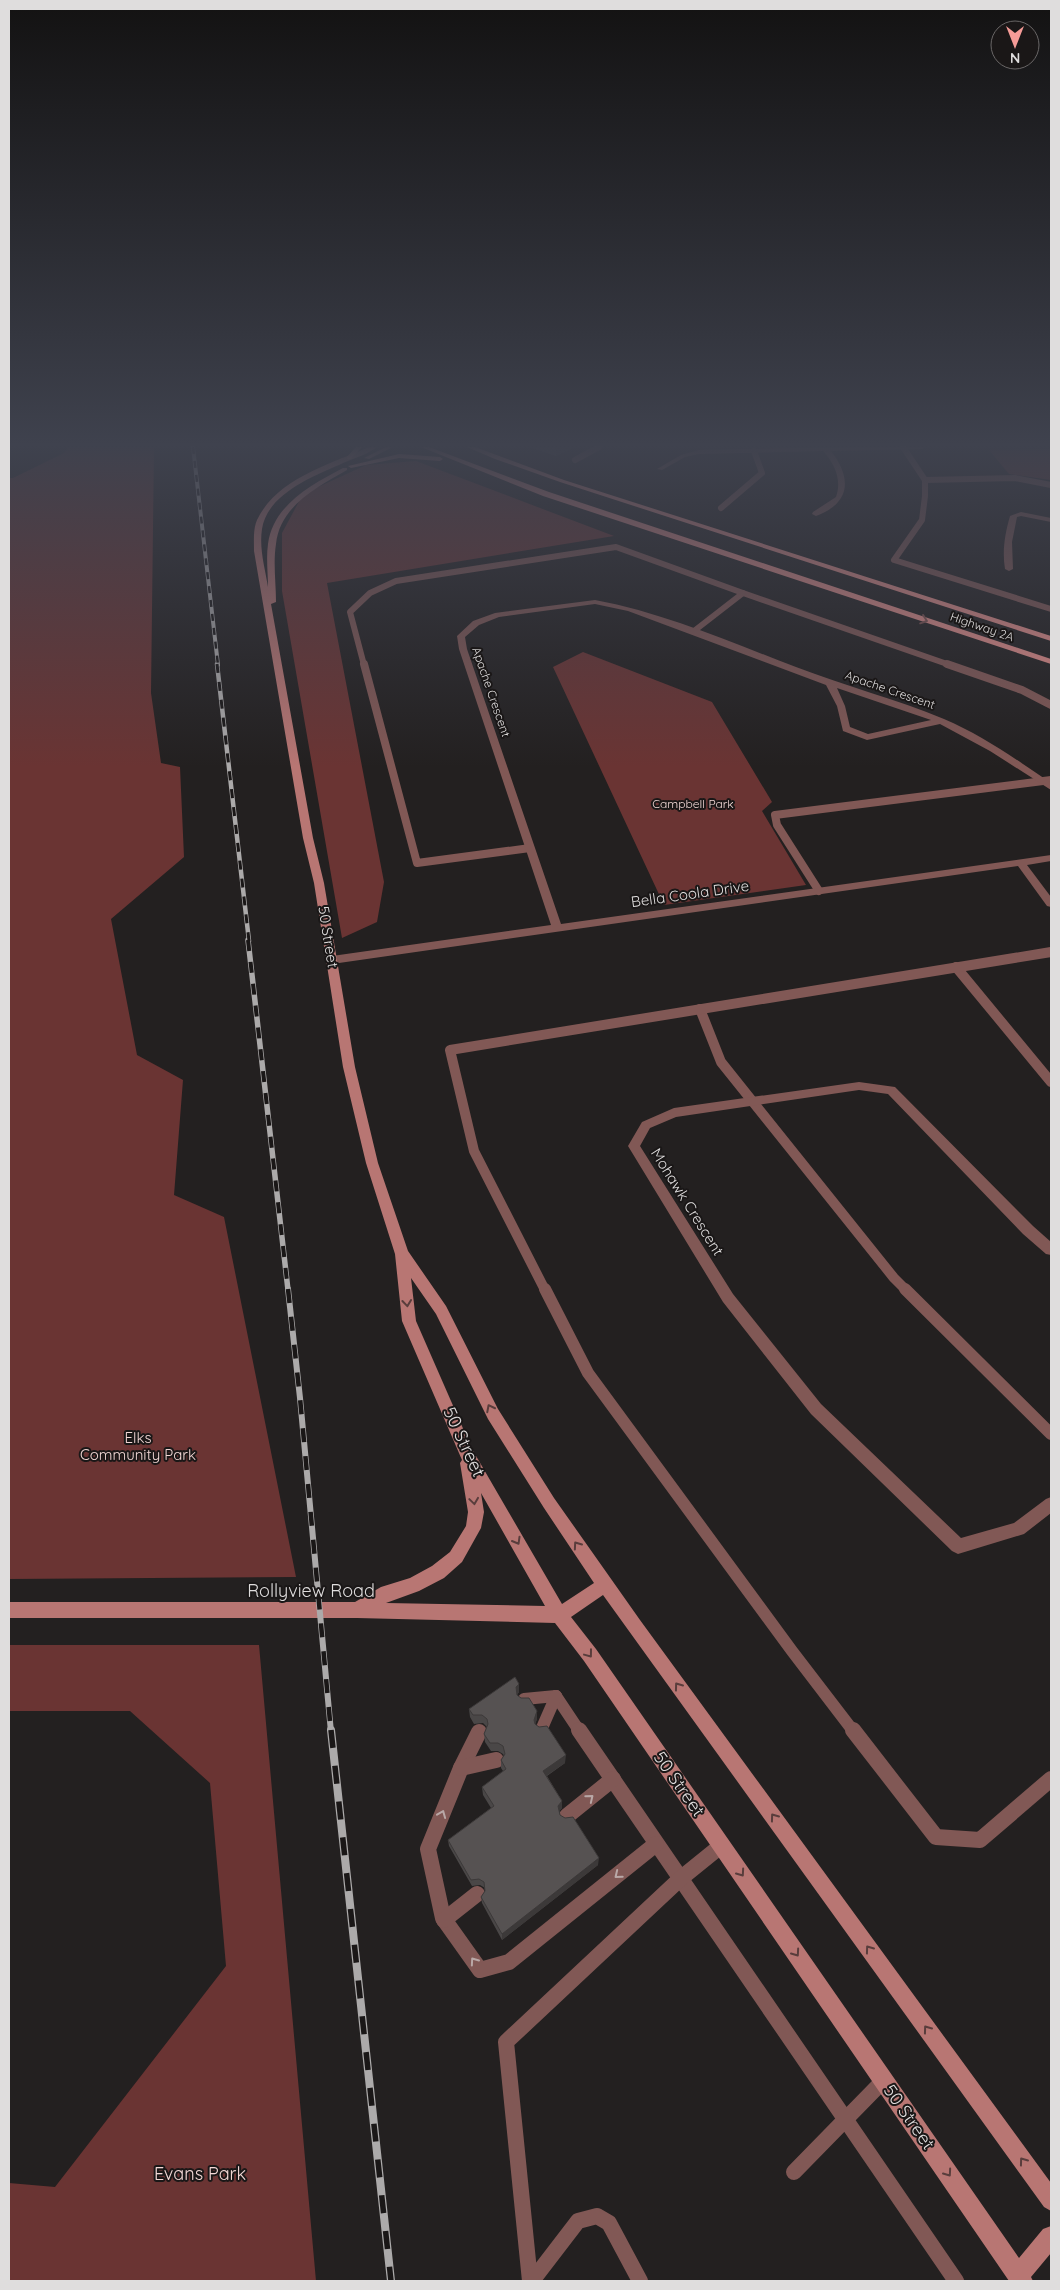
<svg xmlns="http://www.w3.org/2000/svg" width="1060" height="2290" viewBox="0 0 1060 2290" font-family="Quicksand,sans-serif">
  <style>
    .green { fill: #6a3433 }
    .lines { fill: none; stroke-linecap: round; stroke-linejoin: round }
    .lane-far4 { stroke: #815855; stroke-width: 6 }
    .lane-far3 { stroke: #815855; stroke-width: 8 }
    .lane-far2 { stroke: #815855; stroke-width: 10 }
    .lane-far1 { stroke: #815855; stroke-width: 12 }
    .lane { stroke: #815855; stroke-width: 16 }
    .street { fill: #815855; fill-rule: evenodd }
    .secondary { fill: #b87673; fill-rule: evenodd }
    .primary { fill: #e28d89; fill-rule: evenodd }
    .rail-far4-casing { stroke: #acaaaa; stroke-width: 4 }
    .rail-far3-casing { stroke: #acaaaa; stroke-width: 4.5 }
    .rail-far2-casing { stroke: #acaaaa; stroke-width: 5.5 }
    .rail-far1-casing { stroke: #acaaaa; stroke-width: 6 }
    .rail-casing { stroke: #acaaaa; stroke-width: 8 }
    .rail-far4 { stroke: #1a1717; stroke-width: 2.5; stroke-dasharray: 7; stroke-linecap: butt }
    .rail-far3 { stroke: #1a1717; stroke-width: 3; stroke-dasharray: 9; stroke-linecap: butt }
    .rail-far2 { stroke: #1a1717; stroke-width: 4; stroke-dasharray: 11; stroke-linecap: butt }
    .rail-far1 { stroke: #1a1717; stroke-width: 4.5; stroke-dasharray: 14; stroke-linecap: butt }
    .rail { stroke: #1a1717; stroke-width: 5.5; stroke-dasharray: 18; stroke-linecap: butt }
    .wall { fill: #4a4747 }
    .shaded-wall { fill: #3c3939 }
    .building { fill: #565252; stroke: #3c3939 }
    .oneway { stroke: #7e5250 }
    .oneway2 { stroke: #593d3c }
    .oneway3 { stroke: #b9a8a7 }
    .labels { text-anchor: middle; stroke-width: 4; stroke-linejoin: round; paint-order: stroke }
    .far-street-label { font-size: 12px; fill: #dfdddd; stroke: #1a1717 }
    .far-park-label { font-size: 12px; fill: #f3d8d6; stroke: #1a1717 }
    .street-label { font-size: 15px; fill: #dfdddd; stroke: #1a1717 }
    .park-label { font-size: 15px; fill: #f3d8d6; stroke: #1a1717 }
    .near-street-label { font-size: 18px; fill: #dfdddd; stroke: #1a1717 }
    .near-park-label { font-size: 18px; fill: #f3d8d6; stroke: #1a1717 }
  </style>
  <rect width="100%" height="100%" fill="#232020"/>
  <g class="green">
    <path d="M68 447H154L151 693 161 763 180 767 184 857 111 919 137 1055 183 1080 174 1195 224 1217 296 1577 9 1579V478H13L64 453Z"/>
    <path d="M1051 449V480L1009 474 989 450Z"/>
    <path d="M416 461 614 536 327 583 384 882 377 922 342 938 282 591V533L303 494 366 465Z"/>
    <path d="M583 652 712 702 772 802 762 811 806 885 664 905 553 667Z"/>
    <path d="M9 1645H259L316 2281H9V2183L55 2187 226 1966 210 1783 130 1711H9Z"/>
  </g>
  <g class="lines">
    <g class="lane-far4">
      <path d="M903 447 925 480V496L922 520 894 560 1051 609"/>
      <path d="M575 460 599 447"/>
      <path d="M925 480 1015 478 1051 485"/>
      <path d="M721 508 762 473 754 451"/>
      <path d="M694 631 743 593 950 665"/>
      <path d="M364 665 350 612 370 593 396 581 616 547 743 593"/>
    </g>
    <g class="lane-far3">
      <path d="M364 664 417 863 530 848"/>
      <path d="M947 664 1022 690 1051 705"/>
      <path d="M819 891 777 825 775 815 1051 780"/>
    </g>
    <g class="lane-far2">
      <path d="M956 967 1051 1082"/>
      <path d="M700 1009 721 1062 894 1278 906 1290"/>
      <path d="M545 1290 474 1151 450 1050 1051 952"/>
    </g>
    <g class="lane-far1">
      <path d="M545 1289 588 1373 792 1651 854 1732"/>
      <path d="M905 1289 1051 1434"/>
      <path d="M556 1696 580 1732"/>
      <path d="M524 1699 556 1696"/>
      <path d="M542 1728 556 1696"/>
    </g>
    <g class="lane">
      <path d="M579 1730 956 2281"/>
      <path d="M853 1730 936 1837 980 1840 1051 1779"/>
      <path d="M479 1732 461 1768 428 1849 443 1918 480 1970 509 1962 656 1844"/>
      <path d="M461 1768 496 1760"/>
      <path d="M567 1816 613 1779"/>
      <path d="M444 1920 477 1894"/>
      <path d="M794 2172 884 2080"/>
      <path d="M530 2281 506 2042 680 1879 722 1845"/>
      <path d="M532 2281 578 2221 597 2216 609 2223 640 2281"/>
    </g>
    <g class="street">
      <path d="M852 447H925L922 449 831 451C852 478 851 503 816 516L812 514 813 512 836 497C842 480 835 464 823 451L699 454 685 457 662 470 657 469 681 455 699 450Z"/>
      <path d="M1021 512 1051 518V522L1021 516 1017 517 1012 542 1013 569 1009 571 1005 569C1002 550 1005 534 1010 516Z"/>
      <path d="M595 600C665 613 730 642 796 667 845 686 896 699 944 719 982 735 1017 760 1051 783V790L990 751 940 724 867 740 843 731 837 706 826 685 628 611 595 604 499 617 479 625 465 637 467 649 561 924 1051 855V861L1027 865 1051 897V907L1047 906 1018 866 332 964 328 963 327 960 332 956 551 925 459 649 457 636 473 621 495 613ZM837 688 931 720 868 734 850 727 845 706Z"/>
      <path d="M859 1082 895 1087 1033 1226 1051 1242V1255L1046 1254 1023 1234 888 1094 859 1090 676 1117 650 1128 640 1146 733 1294 821 1404 961 1538 1014 1523 1046 1499 1051 1497V1513L1024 1534 958 1554 952 1551 811 1414 723 1302 628 1146 642 1122 674 1108Z"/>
    </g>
    <g class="secondary">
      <path d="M369 447H377C367 455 351 459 339 465 311 477 267 495 262 529 259 549 265 568 268 587 268 573 266 558 268 544 273 505 311 485 343 468H347V470C317 487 280 506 276 544 273 563 276 583 276 602L271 604 313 838 324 883 355 1067 378 1163 408 1251 446 1306 498 1409 554 1498 640 1620 1051 2183V2211L1044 2207 603 1595 571 1617 596 1649 1019 2258 1043 2229 1051 2226V2253L1031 2277 1033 2281H1009L584 1661 555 1623 357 1618H9V1602H355L381 1587 410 1578 432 1566 450 1552 466 1526 468 1512 460 1463 462 1460 402 1321 395 1254 366 1163 343 1067 314 883 303 838 254 551C254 541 253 529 257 520 277 478 331 464 369 447ZM411 1278 436 1314 488 1419 544 1508 594 1583 562 1604 472 1449 416 1321ZM481 1493 545 1606 386 1603 419 1591 444 1578 462 1562 481 1528 484 1512Z"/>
      <path d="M386 447H393L369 459 364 458Z"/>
    </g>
    <g class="primary">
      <path d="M356 447H362L351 459H347V457Z"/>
      <path d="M421 447H429L549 492 1051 659V664L543 496Z"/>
      <path d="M467 447H475L564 480 1051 636V641L560 482 495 459Z"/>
      <path d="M399 454 440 457 443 459 440 461 399 458 351 468 348 466Z"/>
    </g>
    <defs>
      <path id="rail-far4" d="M193 447 218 665"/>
      <path id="rail-far3" d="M217 664 249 941"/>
      <path id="rail-far2" d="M248 940 288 1290"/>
      <path id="rail-far1" d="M288 1289 300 1398 331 1732"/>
      <path id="rail" d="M331 1730 391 2281"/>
    </defs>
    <use href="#rail-far4" class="rail-far4-casing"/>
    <use href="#rail-far3" class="rail-far3-casing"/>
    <use href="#rail-far2" class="rail-far2-casing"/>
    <use href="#rail-far1" class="rail-far1-casing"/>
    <use href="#rail" class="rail-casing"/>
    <use href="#rail-far4" class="rail-far4"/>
    <use href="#rail-far3" class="rail-far3"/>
    <use href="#rail-far2" class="rail-far2"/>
    <use href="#rail-far1" class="rail-far1"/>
    <use href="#rail" class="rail"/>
  </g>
  <g class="wall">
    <path d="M529 447H574L556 456Z"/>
    <path d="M519 1684V1692L517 1695 537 1719 535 1724 565 1763 547 1776 562 1801V1808L559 1811 560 1815 598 1865 502 1940 482 1903 481 1897 485 1891V1888L480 1885 472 1886 449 1846 448 1840 491 1808 483 1795 482 1787 503 1771 501 1768V1760L504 1756 503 1754 498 1751H491L485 1742 484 1734 487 1727 483 1723 474 1724 470 1717 469 1709Z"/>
  </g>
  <g class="shaded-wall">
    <path d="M556 447H574L556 456Z"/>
    <path d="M519 1684V1692L516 1696V1687Z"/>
    <path d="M537 1711V1719L534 1728V1720Z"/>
    <path d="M566 1755 565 1763 543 1778V1771Z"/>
    <path d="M562 1801V1808L558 1813V1806Z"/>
    <path d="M599 1858 598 1865 502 1940V1934Z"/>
  </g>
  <path class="building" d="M515 1677 519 1684 516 1687 517 1695 521 1698H529L537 1711 534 1720 535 1724 539 1727 547 1726 566 1755 543 1771 562 1801 558 1806 560 1815 565 1818 573 1817 599 1858 502 1934 481 1897 485 1891 484 1882 479 1879 471 1880 448 1840 494 1806 482 1787 506 1769 501 1760 505 1754 503 1746 498 1743H490L484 1734 488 1724 487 1719 482 1715H473L469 1709Z"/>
  <defs><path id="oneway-chevron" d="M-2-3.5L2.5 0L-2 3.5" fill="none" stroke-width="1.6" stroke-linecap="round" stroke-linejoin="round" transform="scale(1.25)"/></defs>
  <use class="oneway" href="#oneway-chevron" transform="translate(924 620) rotate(19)"/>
  <g class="oneway2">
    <use href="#oneway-chevron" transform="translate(407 1303) rotate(84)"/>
    <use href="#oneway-chevron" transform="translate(490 1408) rotate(-117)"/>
    <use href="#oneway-chevron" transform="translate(474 1501) rotate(82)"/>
    <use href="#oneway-chevron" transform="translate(517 1541) rotate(60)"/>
    <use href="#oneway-chevron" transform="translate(577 1545) rotate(-125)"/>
    <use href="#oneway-chevron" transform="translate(589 1654) rotate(53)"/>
    <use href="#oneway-chevron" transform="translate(678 1686) rotate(-126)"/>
    <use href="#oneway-chevron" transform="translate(774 1817) rotate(-126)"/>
    <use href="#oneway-chevron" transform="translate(741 1873) rotate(55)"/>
    <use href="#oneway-chevron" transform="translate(869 1949) rotate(-126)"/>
    <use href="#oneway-chevron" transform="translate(796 1953) rotate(55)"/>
    <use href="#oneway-chevron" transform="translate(927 2029) rotate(-126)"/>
    <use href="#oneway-chevron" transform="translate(1023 2161) rotate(-126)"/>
    <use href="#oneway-chevron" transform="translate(948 2173) rotate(55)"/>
  </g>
  <g class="oneway3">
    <use href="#oneway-chevron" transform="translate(590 1798) rotate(-39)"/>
    <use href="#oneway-chevron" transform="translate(442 1814) rotate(-68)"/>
    <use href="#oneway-chevron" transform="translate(618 1875) rotate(141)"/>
    <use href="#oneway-chevron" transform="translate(474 1961) rotate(-125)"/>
  </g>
  <linearGradient id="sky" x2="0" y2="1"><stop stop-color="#131212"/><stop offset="0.58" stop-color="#3f424e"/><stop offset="1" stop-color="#3f424e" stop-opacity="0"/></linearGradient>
  <rect width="1060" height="767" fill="url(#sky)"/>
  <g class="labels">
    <g class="far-street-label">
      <text transform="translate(982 627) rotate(19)" y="4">Highway 2A</text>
      <text transform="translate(890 690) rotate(19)" y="4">Apache Crescent</text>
      <text transform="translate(491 692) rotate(71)" y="4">Apache Crescent</text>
    </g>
    <g class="far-park-label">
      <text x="693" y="808">Campbell Park</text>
    </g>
    <g class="street-label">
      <text transform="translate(690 894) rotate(-8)" y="5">Bella Coola Drive</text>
      <text transform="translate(328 937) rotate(81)" y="5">50 Street</text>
      <text transform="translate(687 1202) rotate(58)" y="5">Mohawk Crescent</text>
    </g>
    <g class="park-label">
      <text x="138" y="1443">Elks<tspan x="138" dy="17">Community Park</tspan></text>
    </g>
    <g class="near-street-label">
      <text transform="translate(464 1442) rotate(65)" y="6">50 Street</text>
      <text x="311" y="1597">Rollyview Road</text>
      <text transform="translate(679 1784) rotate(55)" y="6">50 Street</text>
      <text transform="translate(909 2117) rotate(55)" y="6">50 Street</text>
    </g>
    <g class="near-park-label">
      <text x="200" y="2180">Evans Park</text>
    </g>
  </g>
  <rect width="1060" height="2290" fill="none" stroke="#dfdddd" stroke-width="20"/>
  <g transform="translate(1015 45) rotate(180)"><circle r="24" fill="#1a1717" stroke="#696666"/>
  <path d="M0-4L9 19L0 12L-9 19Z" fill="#f59b97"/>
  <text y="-8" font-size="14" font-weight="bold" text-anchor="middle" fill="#dfdddd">N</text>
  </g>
</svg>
